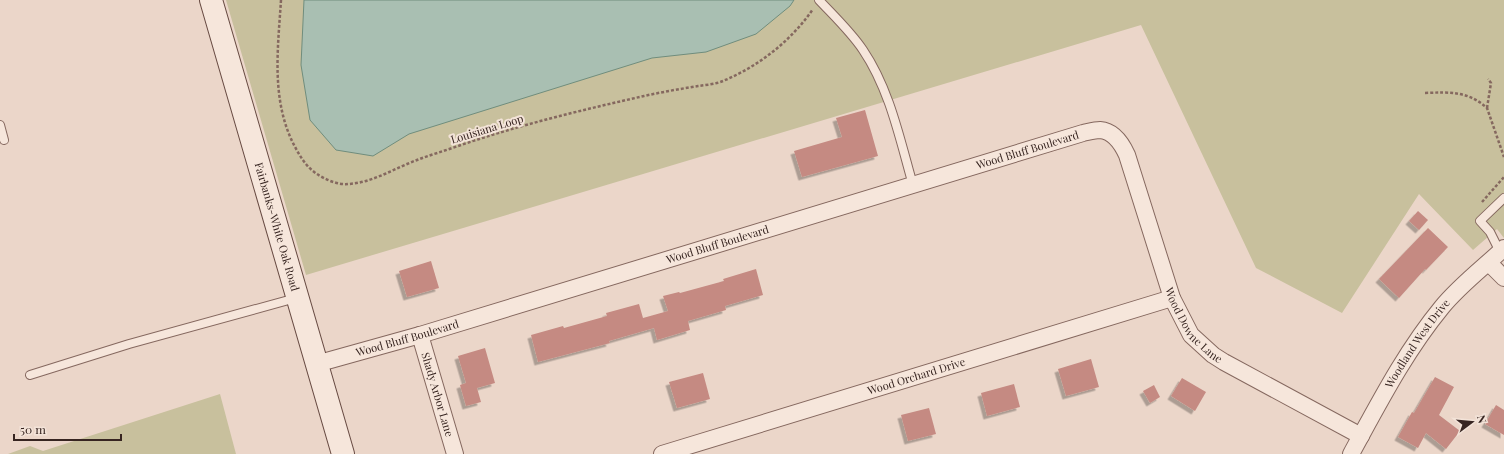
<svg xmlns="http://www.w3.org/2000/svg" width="1504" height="454" viewBox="0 0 1504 454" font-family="'Playfair Display',serif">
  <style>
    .green { fill: #c8c09d }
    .water { fill: #a9bfb2; stroke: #708d7d }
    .building { fill: #c58a82; filter: url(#shadow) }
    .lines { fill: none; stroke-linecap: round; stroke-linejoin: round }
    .lane-casing { stroke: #85685f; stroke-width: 10 }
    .street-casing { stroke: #85685f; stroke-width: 18 }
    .secondary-casing { stroke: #674a42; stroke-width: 24 }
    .path { stroke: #85685f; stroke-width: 2.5; stroke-dasharray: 3 2; stroke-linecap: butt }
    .lane { stroke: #f6e6db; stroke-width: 8 }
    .street { stroke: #f6e6db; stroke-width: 16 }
    .secondary { stroke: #f6e6db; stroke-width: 22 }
    .labels { text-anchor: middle; stroke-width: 4; stroke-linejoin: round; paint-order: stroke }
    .street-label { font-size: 11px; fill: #372521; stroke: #f3e3d8 }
  </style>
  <defs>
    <filter id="shadow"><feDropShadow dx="-3.5" dy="3.5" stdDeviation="0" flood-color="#0004"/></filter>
  </defs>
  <rect width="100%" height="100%" fill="#ebd6c9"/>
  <g class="green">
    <path d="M226 0H1504V238L1497 229 1473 250 1419 194 1342 313 1256 268 1141 25 306 275Z"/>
    <path d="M220 394 236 454H8L30 446 43 451Z"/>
  </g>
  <path class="water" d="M304 0H794L790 6 756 34 706 52 652 58 409 134 373 156 336 150 310 120 301 65Z"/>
  <g class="building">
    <path d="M865 110 878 156 802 177 794 151 842 137 836 118Z"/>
    <path d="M1418 211 1428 220 1419 230 1409 221Z"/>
    <path d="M1428 228 1448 247 1426 270 1425 269 1399 298 1379 279Z"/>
    <path d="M431 261 439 288 407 297 399 271Z"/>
    <path d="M756 269 763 295 725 306 726 310 688 321 690 330 657 340 654 328 609 341 610 343 538 362 531 335 563 326 564 328 607 316 606 313 639 304 643 318 668 311 663 296 679 292 680 293 724 281 723 279Z"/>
    <path d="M485 348 495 383 477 388 481 402 466 406 460 385 466 383 458 356Z"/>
    <path d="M1091 359 1099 387 1066 396 1058 369Z"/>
    <path d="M703 373 710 399 677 408 669 382Z"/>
    <path d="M1435 377 1454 387 1439 415 1460 431 1446 449 1426 433 1418 448 1398 437 1412 412 1414 413Z"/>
    <path d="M1182 378 1206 392 1195 411 1171 396Z"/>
    <path d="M1014 384 1020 407 987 416 981 393Z"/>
    <path d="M1154 385 1160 397 1150 403 1143 391Z"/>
    <path d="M1496 405 1504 410V435L1485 424Z"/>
    <path d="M929 408 936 434 908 441 901 415Z"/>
  </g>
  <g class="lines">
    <defs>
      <g id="lane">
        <path d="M819 0C834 16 851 32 863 50 890 90 900 140 913 185"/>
        <path d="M0 125 4 140"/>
        <path d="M1500 252 1490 232 1480 221 1504 198"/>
        <path d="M30 375 129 344 296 298"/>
      </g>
      <g id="street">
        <path d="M1489 263 1504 278"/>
        <path id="s1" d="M420 335 455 454"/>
        <path id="s2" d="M316 364 420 335 1083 133C1088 132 1095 130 1100 130 1114 131 1122 144 1127 155L1172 298 1191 335 1213 355 1224 362 1361 436"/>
        <path id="s3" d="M662 454 1172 298"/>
        <path id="s4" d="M1351 454C1379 403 1405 352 1442 307 1460 285 1484 267 1504 248"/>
      </g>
      <g id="secondary">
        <path id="s5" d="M211 0 343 454"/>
      </g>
    </defs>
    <use href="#lane" class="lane-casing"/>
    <use href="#street" class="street-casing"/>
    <use href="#secondary" class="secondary-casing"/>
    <g class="path">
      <path d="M281 0C278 48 271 98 293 143 299 155 306 167 317 174 326 180 338 185 348 184 372 183 395 168 417 160 430 155 444 151 458 146 519 125 582 110 644 96 662 92 680 89 698 86 706 85 716 84 723 81 759 66 791 41 813 9"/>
      <path d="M1425 93C1450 92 1468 91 1487 108L1504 157"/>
      <path d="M1487 108 1491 83 1488 79"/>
      <path d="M1482 202 1504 177"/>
    </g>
    <use href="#lane" class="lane"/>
    <use href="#street" class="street"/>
    <use href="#secondary" class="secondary"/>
  </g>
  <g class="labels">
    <g class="street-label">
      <text transform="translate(487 129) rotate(-17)" y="4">Louisiana Loop</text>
      <text dy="4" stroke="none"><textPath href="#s2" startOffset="743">Wood Bluff Boulevard</textPath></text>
      <text dy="4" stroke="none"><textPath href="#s5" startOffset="236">Fairbanks-White Oak Road</textPath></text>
      <text dy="4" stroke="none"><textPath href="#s2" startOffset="419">Wood Bluff Boulevard</textPath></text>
      <text dy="4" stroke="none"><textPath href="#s2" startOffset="1042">Wood Downe Lane</textPath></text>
      <text dy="4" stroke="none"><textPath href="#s2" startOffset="95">Wood Bluff Boulevard</textPath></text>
      <text dy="4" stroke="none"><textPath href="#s4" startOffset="129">Woodland West Drive</textPath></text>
      <text dy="4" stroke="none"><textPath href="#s3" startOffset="266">Wood Orchard Drive</textPath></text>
      <text dy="4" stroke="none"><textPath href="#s1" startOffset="62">Shady Arbor Lane</textPath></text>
    </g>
  </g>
  <g transform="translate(1472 422) rotate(74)" stroke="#f3e3d8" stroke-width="3" paint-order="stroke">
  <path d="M0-3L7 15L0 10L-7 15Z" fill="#372521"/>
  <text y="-6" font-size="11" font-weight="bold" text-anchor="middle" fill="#372521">N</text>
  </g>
  <path d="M14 434v6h107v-6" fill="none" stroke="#372521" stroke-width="2"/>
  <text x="20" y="434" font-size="12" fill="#372521" stroke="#f3e3d8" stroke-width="3" paint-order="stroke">50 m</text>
</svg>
